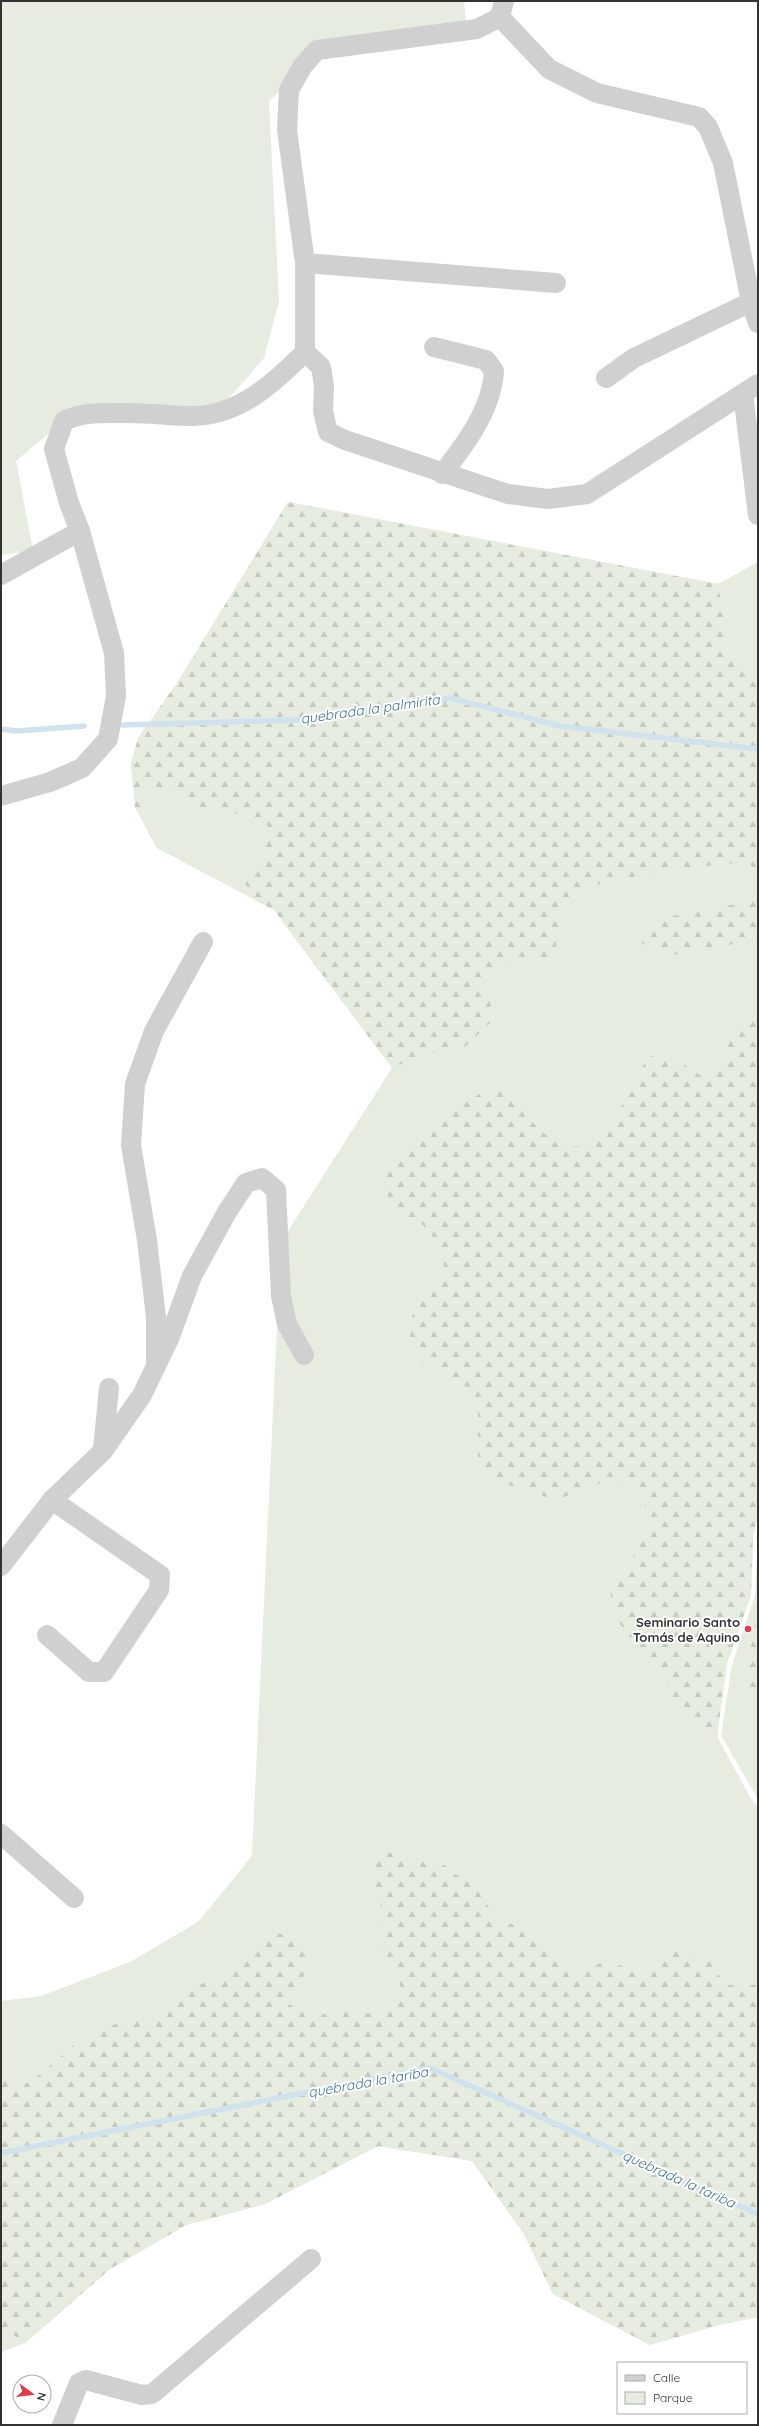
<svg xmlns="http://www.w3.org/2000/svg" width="759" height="2426" viewBox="0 0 759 2426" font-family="Quicksand,sans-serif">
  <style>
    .green { fill: #e6ecdf }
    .forest { fill: url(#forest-firs) }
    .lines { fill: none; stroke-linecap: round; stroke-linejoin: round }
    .stream { stroke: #cfe2ee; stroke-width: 5.5 }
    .minor { stroke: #d0d0d0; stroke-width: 20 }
    .poi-dot { fill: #e63946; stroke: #fff; stroke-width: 1.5 }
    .labels { text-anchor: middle; stroke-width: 4; stroke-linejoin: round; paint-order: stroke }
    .poi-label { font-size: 13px; font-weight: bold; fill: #333; stroke: #fff; text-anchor: end }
    .water-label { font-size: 14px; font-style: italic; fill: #3f7597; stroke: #fff }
  </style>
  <defs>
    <pattern id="forest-firs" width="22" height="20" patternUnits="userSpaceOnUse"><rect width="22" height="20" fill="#e6ecdf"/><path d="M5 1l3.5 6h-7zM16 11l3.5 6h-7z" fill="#c6cbc0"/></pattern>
  </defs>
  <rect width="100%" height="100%" fill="#fff"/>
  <g class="green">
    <path d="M1 1H464L466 23 328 48 269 101 279 301 264 358 216 413 68 417 16 461 33 551 1 555Z"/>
    <path d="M288 502 718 584 758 562V1514L753 1536 751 1595 727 1663 717 1736 751 1799 758 1806V2317L719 2325 650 2345 553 2294 524 2234 472 2161 378 2146 265 2204 186 2225 110 2269 25 2343 1 2352V2001L41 1996 130 1962 198 1922 252 1856 281 1242 392 1068 274 910 157 848 135 807 131 764 138 738 177 683Z"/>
    <path d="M758 1533V1799L721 1735 732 1665 755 1595Z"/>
  </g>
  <g class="forest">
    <path d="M288 502 718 584 729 654 758 684V871L746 862 667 870 585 887 560 917 554 960 516 958 485 982 494 1019 465 1047 425 1054 392 1068 274 910 254 900 242 877C262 862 268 852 268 826L251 818 231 812 192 807 176 794 158 788 137 795 157 848 135 807 131 764 138 738 177 683Z"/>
    <path d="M758 894V943L750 941 673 955 638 942 668 917 741 903Z"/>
    <path d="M758 1014V1514L753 1536 751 1595 727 1663 717 1736 673 1703 664 1676 648 1654 629 1636 612 1613 610 1585C628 1565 649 1543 647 1513 646 1504 639 1493 635 1485L609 1480 556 1500 503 1483 478 1467V1414L470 1388C435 1374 400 1360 413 1313 415 1306 425 1298 430 1292 435 1285 440 1276 445 1269 434 1232 429 1224 394 1210L382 1181 394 1156 419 1145 437 1125 459 1106 483 1092 509 1091C521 1109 545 1143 569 1146 577 1147 586 1146 593 1146L613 1126 634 1078 650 1056 677 1060 700 1075 722 1060 732 1036 747 1016Z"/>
    <path d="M758 1614V1695H750L745 1673Z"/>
    <path d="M381 1849 411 1862 428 1861 444 1865 456 1875 471 1881 499 1921 530 1928 541 1939 548 1953 558 1965 572 1973C606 1963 601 1955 636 1973L652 1967 662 1953 679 1951 710 1961 718 1974 729 1985 746 1986 758 1984V2317L719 2325 650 2345 553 2294 524 2234 472 2161 378 2146 265 2204 186 2225 110 2269 25 2343 1 2327V2078L28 2083C52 2068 68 2045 94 2031 115 2020 140 2025 162 2013 176 2006 176 2000 186 1992 196 1984 209 1982 219 1976 240 1964 255 1946 275 1933 279 1934 286 1934 290 1935 313 1944 307 1975 297 1991 295 1995 290 1999 287 2002 295 2009 304 2014 315 2016 321 2017 327 2012 333 2011 360 2007 367 2021 397 2007L402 1990 396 1975 386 1961 381 1944 382 1910 372 1878Z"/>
  </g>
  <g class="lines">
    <g class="stream">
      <path d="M122 725 303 720 450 698 560 726 758 749"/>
      <path d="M1 729 17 731 84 726"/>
      <path d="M1 2153 430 2068 758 2214"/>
    </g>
    <g class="minor">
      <path d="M500 17 549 69 597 93 699 117 708 127 723 163 751 302 758 323"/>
      <path d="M305 263 556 283"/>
      <path d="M434 347 486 360 494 371C492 409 465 445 442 474"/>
      <path d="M305 352 321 367 324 386 323 411 328 432 345 440 508 494 548 499 587 494 758 384"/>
      <path d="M606 378 634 358 751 302"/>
      <path d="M743 394 758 515"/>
      <path d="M1 575 80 531 69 503 54 449 64 421C83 412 100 413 120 413 145 412 169 416 193 416 240 415 274 383 305 352V263L287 130 289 90 302 67 317 50 477 29 500 17 504 1"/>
      <path d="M1 796 50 782 82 768 108 739 116 696 114 653 80 531"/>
      <path d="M156 1361V1317L147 1240 131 1145 135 1084 154 1031 203 942"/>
      <path d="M103 1449 109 1388"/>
      <path d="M1 1566 52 1500 103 1451 142 1395 169 1339 192 1276 227 1212 246 1183 262 1178 276 1190 281 1296 287 1324 304 1355"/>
      <path d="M47 1635 89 1672H104L159 1590 160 1575 52 1500"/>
      <path d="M1 1834 74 1898"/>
      <path d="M62 2425 79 2383 86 2380 142 2395 152 2394 311 2259"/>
    </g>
  </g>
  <circle class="poi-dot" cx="748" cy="1629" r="4"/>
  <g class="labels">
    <g class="poi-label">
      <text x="740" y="1627">Seminario Santo<tspan x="740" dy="15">Tomás de Aquino</tspan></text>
    </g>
    <g class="water-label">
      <text transform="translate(370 709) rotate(-8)" y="5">quebrada la palmirita</text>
      <text transform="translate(368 2082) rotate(-10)" y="5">quebrada la tariba</text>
      <text transform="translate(679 2179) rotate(24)" y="5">quebrada la tariba</text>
    </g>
  </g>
  <rect width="759" height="2426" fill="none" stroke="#333333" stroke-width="4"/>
  <rect x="617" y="2362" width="130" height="52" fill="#ffffff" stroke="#adadad"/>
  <rect x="625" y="2375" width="20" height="6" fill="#d0d0d0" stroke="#adadad"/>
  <text x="653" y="2382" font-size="12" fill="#333333">Calle</text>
  <rect x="625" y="2392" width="20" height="12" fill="#e6ecdf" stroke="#adadad"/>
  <text x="653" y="2402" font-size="12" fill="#333333">Parque</text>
  <g transform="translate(32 2394) rotate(105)"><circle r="19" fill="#ffffff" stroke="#adadad"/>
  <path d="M0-3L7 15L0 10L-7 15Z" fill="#e63946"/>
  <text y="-6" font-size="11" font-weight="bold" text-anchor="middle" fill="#333333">N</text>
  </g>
</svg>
